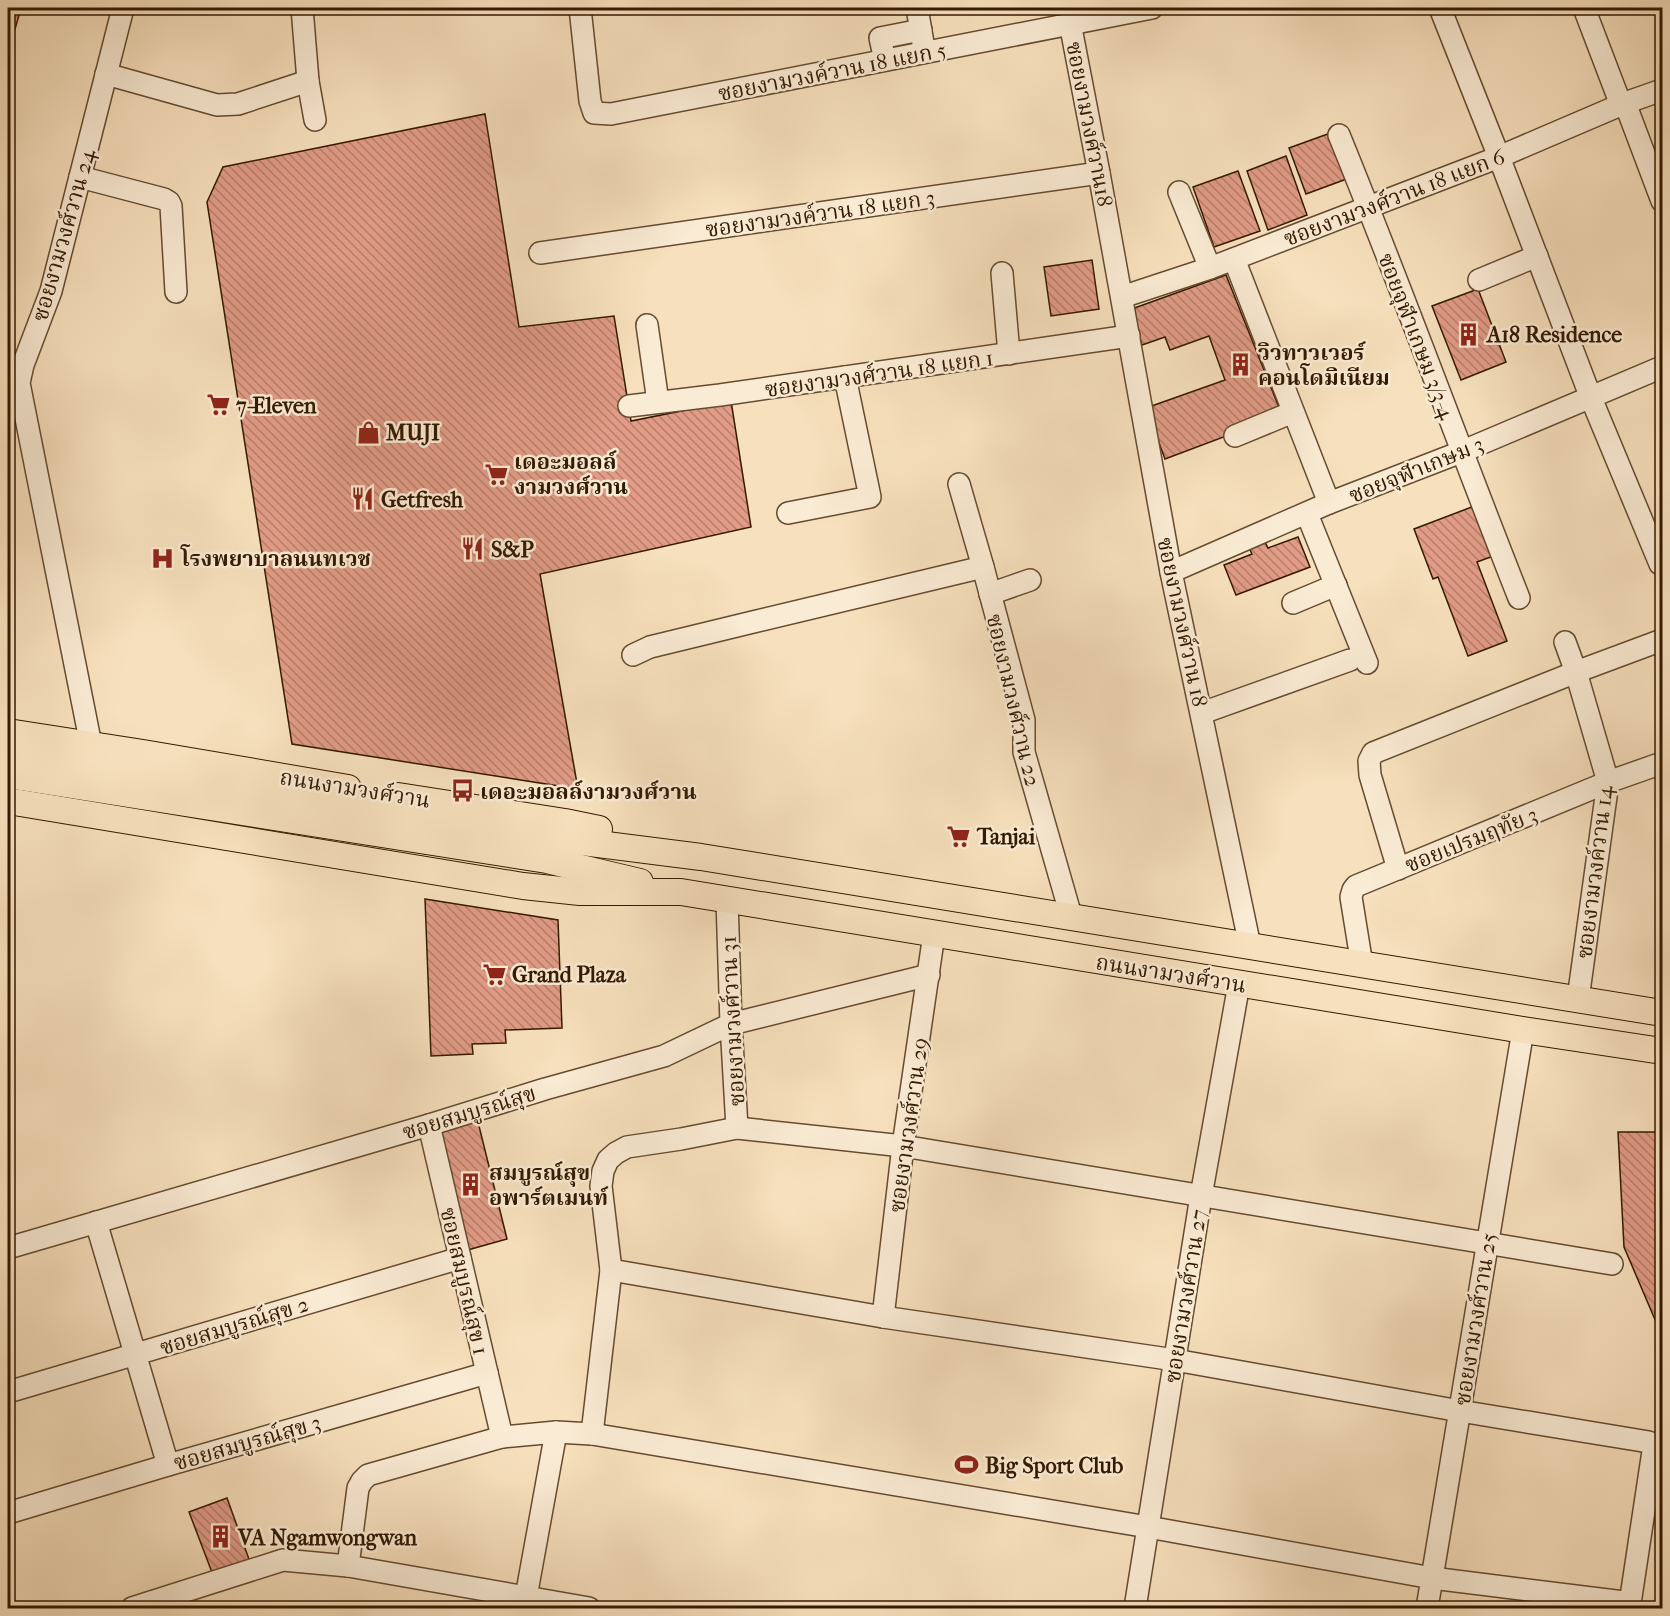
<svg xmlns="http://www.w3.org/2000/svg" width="1670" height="1616" viewBox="0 0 1670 1616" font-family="'IM FELL French Canon','Noto Serif Thai',serif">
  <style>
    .building { fill: url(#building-back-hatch); stroke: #341900; stroke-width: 1.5 }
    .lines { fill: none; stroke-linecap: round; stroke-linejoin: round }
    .minor-casing { stroke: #654b2f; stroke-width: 24 }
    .major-casing { stroke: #341900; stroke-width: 28 }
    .minor { stroke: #faebd4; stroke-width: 21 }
    .major { stroke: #f7e0bd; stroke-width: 26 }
    .labels { text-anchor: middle; stroke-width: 5; stroke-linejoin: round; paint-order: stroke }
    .street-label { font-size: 22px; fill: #341900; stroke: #faebd4 }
    .poi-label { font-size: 22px; font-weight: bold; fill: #341900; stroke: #faebd4; text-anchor: start }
  </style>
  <defs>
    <pattern id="building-back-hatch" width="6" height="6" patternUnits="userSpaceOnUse" patternTransform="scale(1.5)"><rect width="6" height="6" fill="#e19b86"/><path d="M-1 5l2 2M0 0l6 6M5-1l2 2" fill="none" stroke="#b77e6b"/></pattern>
  </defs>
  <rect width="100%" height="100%" fill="#f7e0bd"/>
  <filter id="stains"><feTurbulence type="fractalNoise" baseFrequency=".00333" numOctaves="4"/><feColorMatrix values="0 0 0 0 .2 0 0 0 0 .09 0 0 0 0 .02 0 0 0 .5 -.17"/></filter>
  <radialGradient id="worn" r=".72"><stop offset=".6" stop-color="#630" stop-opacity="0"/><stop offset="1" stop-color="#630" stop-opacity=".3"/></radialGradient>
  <g class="building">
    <path d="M8 8H21L8 54Z"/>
    <path d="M485 114 519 327 614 316 631 421 731 401 751 527 540 574 578 789 292 744 207 202 223 167Z"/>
    <path d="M1336 131 1352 177 1306 194 1289 148Z"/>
    <path d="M1286 156 1307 215 1268 230 1247 171Z"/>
    <path d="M1238 171 1260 231 1214 247 1193 187Z"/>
    <path d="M1092 260 1099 309 1051 316 1044 267Z"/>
    <path d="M1226 275 1282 415 1165 459 1146 408 1225 380 1209 336 1170 350 1165 337 1142 345 1129 310Z"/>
    <path d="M1478 289 1506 362 1461 380 1432 306Z"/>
    <path d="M1477 505 1496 555 1477 562 1507 641 1468 656 1438 577 1433 579 1414 529Z"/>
    <path d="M1298 537 1310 567 1236 595 1224 565 1252 554 1249 548 1265 542 1268 548Z"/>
    <path d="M425 899 558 920 562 1028 505 1030 506 1043 472 1044 473 1054 431 1056Z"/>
    <path d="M477 1118 507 1239 464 1251 434 1131Z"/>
    <path d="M1618 1132H1662V1336L1624 1247Z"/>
    <path d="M227 1498 250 1562 213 1575 189 1512Z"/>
  </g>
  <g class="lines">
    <defs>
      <g id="minor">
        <path d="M302 8 308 81 315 120"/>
        <path d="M580 8 590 101 594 113 611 114 1152 8"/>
        <path d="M917 8 923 43"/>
        <path d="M1440 8 1499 157 1591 398 1660 564"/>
        <path d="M1584 8 1621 105"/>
        <path d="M1070 23 1099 173 1171 572 1250 946"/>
        <path d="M885 60 880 38 921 30"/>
        <path d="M106 74 217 105 238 104 308 81"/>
        <path d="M1625 103 1662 201"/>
        <path d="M1339 135C1402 289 1458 444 1519 598"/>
        <path d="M80 177 164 199 169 202 171 206 176 292"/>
        <path d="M1179 192 1210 268"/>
        <path d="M540 253 1099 173"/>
        <path d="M1234 259 1329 503"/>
        <path d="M1002 273 1009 354"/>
        <path d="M1479 280 1537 256"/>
        <path d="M1122 297 1210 268 1499 157 1625 103 1662 90"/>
        <path d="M647 325 658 402"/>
        <path d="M629 406 720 395 1129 336"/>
        <path d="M1235 436 1293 412"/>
        <path d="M959 484 983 567 1024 720V752L1071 916"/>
        <path d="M788 513 870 497 845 377"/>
        <path d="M1307 514 1367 663"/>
        <path d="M1171 572 1329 503 1461 452 1662 367"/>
        <path d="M990 594 1030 580"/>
        <path d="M1293 603 1336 585"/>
        <path d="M1565 642 1576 672 1608 782 1578 999"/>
        <path d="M633 655 650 647 753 622 983 567"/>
        <path d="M1202 713 1350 660"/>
        <path d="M91 745 19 383 23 365 51 291 123 8"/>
        <path d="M1398 869 1370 775 1369 761 1373 753 1576 672 1662 640"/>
        <path d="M727 900 731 1024 737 1128"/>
        <path d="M1362 965 1351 897 1353 890 1356 886 1608 782 1662 763"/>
        <path d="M429 1125 502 1437"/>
        <path d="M96 1222 168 1465"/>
        <path d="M8 1248 429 1125 545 1089 664 1056 731 1024 929 975"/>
        <path d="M883 1317 903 1146 934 934"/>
        <path d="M8 1392 460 1258"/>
        <path d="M592 1434 611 1270 601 1186 603 1171 608 1160 616 1153 627 1147 681 1139 737 1128 903 1146 1612 1264"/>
        <path d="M8 1513 168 1465 487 1373"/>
        <path d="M348 1566 358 1488 362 1481 368 1475 502 1437 556 1432 592 1434 1148 1527 1432 1578 1624 1602 1631 1597 1653 1451 1652 1445 1649 1442 1460 1411 1175 1360 883 1317 611 1270"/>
        <path d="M132 1608 283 1560 348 1566 589 1608"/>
        <path d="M524 1608 556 1432"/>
        <path d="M1135 1608 1201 1196 1239 984"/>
        <path d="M1427 1608 1523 1030"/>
      </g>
      <g id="major">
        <path d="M8 732 143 753 348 788"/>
        <path d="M8 751 551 838 701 857 1662 1013"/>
        <path d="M8 775 547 860 640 882"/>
        <path d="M398 796 565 822 599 829"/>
        <path d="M8 801 523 886 580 892H681L1523 1030 1662 1051"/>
      </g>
    </defs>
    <use href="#minor" class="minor-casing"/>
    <use href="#major" class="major-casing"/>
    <use href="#minor" class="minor"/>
    <use href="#major" class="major"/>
  </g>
  <defs>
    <symbol id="building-bare" viewBox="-9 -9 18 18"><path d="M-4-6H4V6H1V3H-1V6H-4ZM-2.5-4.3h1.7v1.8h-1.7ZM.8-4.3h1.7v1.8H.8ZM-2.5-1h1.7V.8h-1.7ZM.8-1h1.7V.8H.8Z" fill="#8f2418" stroke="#faebd4" stroke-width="2.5" paint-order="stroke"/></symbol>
    <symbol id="supermarket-bare" viewBox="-9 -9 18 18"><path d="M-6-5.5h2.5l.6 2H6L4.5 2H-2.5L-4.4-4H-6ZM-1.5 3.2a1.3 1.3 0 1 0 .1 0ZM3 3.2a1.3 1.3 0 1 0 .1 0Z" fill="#8f2418" stroke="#faebd4" stroke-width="2.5" paint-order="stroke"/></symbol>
    <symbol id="shop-bare" viewBox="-9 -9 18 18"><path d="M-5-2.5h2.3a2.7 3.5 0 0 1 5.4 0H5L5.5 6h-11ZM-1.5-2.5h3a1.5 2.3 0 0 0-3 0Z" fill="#8f2418" stroke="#faebd4" stroke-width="2.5" paint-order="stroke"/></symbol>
    <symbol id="restaurant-bare" viewBox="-9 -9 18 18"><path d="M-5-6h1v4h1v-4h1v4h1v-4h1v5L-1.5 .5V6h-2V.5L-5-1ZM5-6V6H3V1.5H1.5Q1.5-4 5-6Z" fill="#8f2418" stroke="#faebd4" stroke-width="2.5" paint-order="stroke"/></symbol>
    <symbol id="hospital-bare" viewBox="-9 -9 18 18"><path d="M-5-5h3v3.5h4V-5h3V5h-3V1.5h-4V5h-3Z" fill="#8f2418" stroke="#faebd4" stroke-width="2.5" paint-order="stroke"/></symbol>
    <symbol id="bus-bare" viewBox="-9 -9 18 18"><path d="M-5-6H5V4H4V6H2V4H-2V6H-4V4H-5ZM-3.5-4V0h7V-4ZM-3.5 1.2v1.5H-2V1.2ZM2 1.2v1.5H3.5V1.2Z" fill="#8f2418" stroke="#faebd4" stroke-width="2.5" paint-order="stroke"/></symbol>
    <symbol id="stadium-bare" viewBox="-9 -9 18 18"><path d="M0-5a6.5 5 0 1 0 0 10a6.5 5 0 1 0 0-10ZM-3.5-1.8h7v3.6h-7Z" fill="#8f2418" stroke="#faebd4" stroke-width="2.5" paint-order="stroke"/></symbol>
  </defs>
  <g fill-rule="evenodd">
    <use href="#building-bare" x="1452" y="318" width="33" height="33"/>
    <use href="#building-bare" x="1224" y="348" width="33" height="33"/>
    <use href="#supermarket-bare" x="202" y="388" width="33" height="33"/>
    <use href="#shop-bare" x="352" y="416" width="33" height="33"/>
    <use href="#supermarket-bare" x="480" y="458" width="33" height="33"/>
    <use href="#restaurant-bare" x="346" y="482" width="33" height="33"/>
    <use href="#restaurant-bare" x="456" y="532" width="33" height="33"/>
    <use href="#hospital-bare" x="146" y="542" width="33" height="33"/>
    <use href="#bus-bare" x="446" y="774" width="33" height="33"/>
    <use href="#supermarket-bare" x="942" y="820" width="33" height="33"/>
    <use href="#supermarket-bare" x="478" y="958" width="33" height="33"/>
    <use href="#building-bare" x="454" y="1168" width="33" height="33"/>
    <use href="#stadium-bare" x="950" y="1448" width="33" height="33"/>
    <use href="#building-bare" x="204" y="1520" width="33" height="33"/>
  </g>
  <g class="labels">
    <g class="street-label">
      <text transform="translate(832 71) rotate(-11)" y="8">ซอยงามวงค์วาน 18 แยก 5</text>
      <text transform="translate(1090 124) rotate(79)" y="8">ซอยงามวงศ์วาน18</text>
      <text transform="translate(1394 197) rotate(-21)" y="8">ซอยงามวงศ์วาน 18 แยก 6</text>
      <text transform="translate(820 213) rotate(-8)" y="8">ซอยงามวงค์วาน 18 แยก 3</text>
      <text transform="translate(63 235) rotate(-74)" y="8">ซอยงามวงศ์วาน 24</text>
      <text transform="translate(1417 336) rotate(69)" y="8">ซอยจุฬาเกษม 3/3-4</text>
      <text transform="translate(879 373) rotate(-8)" y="8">ซอยงามวงศ์วาน 18 แยก 1</text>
      <text transform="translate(1416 469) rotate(-22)" y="8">ซอยจุฬาเกษม 3</text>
      <text transform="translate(1183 622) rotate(78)" y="8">ซอยงามวงศ์วาน 18</text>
      <text transform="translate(1014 700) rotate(77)" y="8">ซอยงามวงศ์วาน 22</text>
      <text transform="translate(355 788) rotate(9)" y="8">ถนนงามวงศ์วาน</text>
      <text transform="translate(1471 839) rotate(-22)" y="8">ซอยเปรมฤทัย 3</text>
      <text transform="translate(1594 872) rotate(-83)" y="8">ซอยงามวงค์วาน 14</text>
      <text transform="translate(1171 973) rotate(9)" y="8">ถนนงามวงศ์วาน</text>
      <text transform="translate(732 1021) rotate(-93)" y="8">ซอยงามวงศ์วาน 31</text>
      <text transform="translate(469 1112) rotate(-17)" y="8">ซอยสมบูรณ์สุข</text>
      <text transform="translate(908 1125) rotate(-82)" y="8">ซอยงามวงศ์วาน 29</text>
      <text transform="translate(465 1281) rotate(77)" y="8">ซอยสมบูรณ์สุข 1</text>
      <text transform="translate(1185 1296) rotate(-81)" y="8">ซอยงามวงศ์วาน 27</text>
      <text transform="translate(1475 1319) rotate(-81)" y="8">ซอยงามวงศ์วาน 25</text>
      <text transform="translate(234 1325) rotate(-17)" y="8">ซอยสมบูรณ์สุข 2</text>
      <text transform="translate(247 1442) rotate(-16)" y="8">ซอยสมบูรณ์สุข 3</text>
    </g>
    <g class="poi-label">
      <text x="1487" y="342">A18 Residence</text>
      <text x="1258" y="360">วิวทาวเวอร์<tspan x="1258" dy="25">คอนโดมิเนียม</tspan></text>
      <text x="236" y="413">7-Eleven</text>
      <text x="386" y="440">MUJI</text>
      <text x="514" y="469">เดอะมอลล์<tspan x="514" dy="25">งามวงศ์วาน</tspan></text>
      <text x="381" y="507">Getfresh</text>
      <text x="491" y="557">S&amp;P</text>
      <text x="181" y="566">โรงพยาบาลนนทเวช</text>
      <text x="480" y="799">เดอะมอลล์งามวงศ์วาน</text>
      <text x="977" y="844">Tanjai</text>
      <text x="512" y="982">Grand Plaza</text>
      <text x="489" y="1180">สมบูรณ์สุข<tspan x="489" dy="25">อพาร์ตเมนท์</tspan></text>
      <text x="985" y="1473">Big Sport Club</text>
      <text x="238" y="1545">VA Ngamwongwan</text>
    </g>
  </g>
  <rect width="1670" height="1616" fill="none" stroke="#f7e0bd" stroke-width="30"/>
  <rect x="9" y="9" width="1652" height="1598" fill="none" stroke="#341900" stroke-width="3"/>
  <rect x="15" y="15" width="1640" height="1586" fill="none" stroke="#341900" stroke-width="1.5"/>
  <rect width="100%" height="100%" filter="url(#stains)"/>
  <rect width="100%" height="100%" fill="url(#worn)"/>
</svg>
